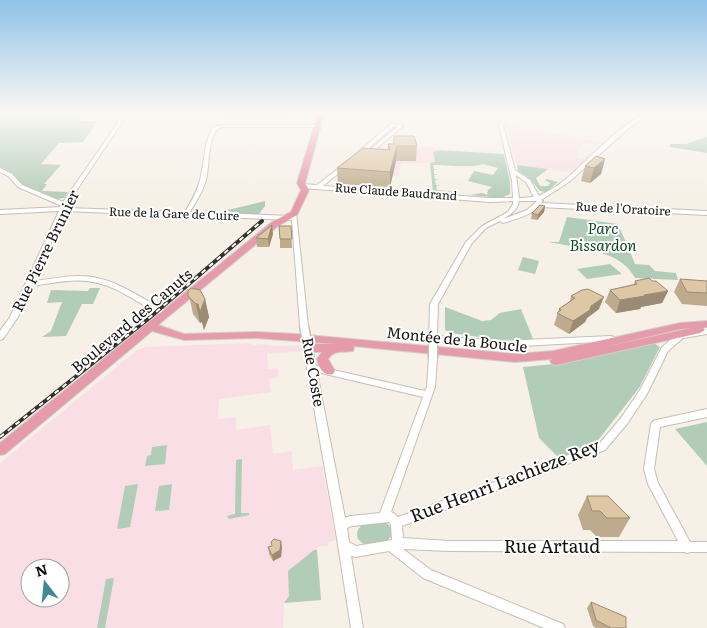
<svg xmlns="http://www.w3.org/2000/svg" width="707" height="628" viewBox="0 0 707 628" font-family="Literata,serif">
  <style>
    .medical { fill: #f9dfe5; fill-rule: evenodd }
    .green { fill: #b1ccb7 }
    .lines { fill: none; stroke-linecap: round; stroke-linejoin: round }
    .minor-casing { stroke: #c5bfb5; stroke-width: 2 }
    .major-casing { stroke: #d0d0cf; stroke-width: 2 }
    .minor { fill: #fff; fill-rule: evenodd }
    .major { fill: #e69baa; fill-rule: evenodd }
    .rail-casing { stroke: #33312d; stroke-width: 4 }
    .rail { stroke: #fff; stroke-width: 2; stroke-dasharray: 5; stroke-linecap: butt }
    .minor-bridge-casing { stroke: #c5bfb5; stroke-width: 11; stroke-linecap: butt }
    .minor-bridge { stroke: #fff; stroke-width: 8 }
    .wall { fill: #beab8e }
    .shaded-wall { fill: #9b8b74 }
    .building { fill: #ddc7a5; stroke: #9b8b74 }
    .labels { text-anchor: middle; stroke-width: 4; stroke-linejoin: round; paint-order: stroke }
    .far-street-label { font-size: 12px; fill: #151310; stroke: #fff }
    .park-label { font-size: 15px; font-style: italic; fill: #134927; stroke: #fff }
    .street-label { font-size: 15px; fill: #151310; stroke: #fff }
    .near-street-label { font-size: 18px; fill: #151310; stroke: #fff }
  </style>
  <rect width="100%" height="100%" fill="#f6f0e6"/>
  <g class="medical">
    <path d="M506 125 515 126 606 143 600 145 584 143 578 153V158L586 160 571 172 517 165Z"/>
    <path d="M379 147H432L438 152H434L436 162 401 164 399 176 373 175 337 183Z"/>
    <path d="M249 343 255 346 258 344 278 346 302 345 303 351 267 354 268 369 278 368 279 377 269 379 271 392 219 399 218 419 236 417V430L270 425 273 454 292 451 293 470 322 466 336 540 328 542V546L317 547 321 600 284 603 283 628H0V463L137 350 145 347ZM30 568H60V598H30Z"/>
  </g>
  <g class="green">
    <path d="M0 114H84L77 121H97L83 142 59 143 41 164 61 165 44 184H47L42 191 68 192 64 198 56 199 26 186H22L13 175 0 168Z"/>
    <path d="M707 137V153L670 147V144H686Z"/>
    <path d="M438 150 504 154 510 182V194L501 198 470 195 482 193 487 195 488 190 492 187 468 181 474 171 493 175 498 168 483 164C475 168 444 165 433 165L434 169 438 170H434V174L438 175H434L435 179H439L435 180 436 185H440L436 186 437 190 457 192V194L433 192 430 163 435 162 433 152Z"/>
    <path d="M517 165 548 169 536 178 540 186H548L550 183 545 180 547 179 558 182 546 192 540 191 530 179 518 171Z"/>
    <path d="M265 201V206L259 214H231L228 210Z"/>
    <path d="M567 217 618 224 635 264 649 265 655 271 676 273 678 280 635 278C620 249 577 248 549 242H559Z"/>
    <path d="M523 257 539 261 535 274 518 270Z"/>
    <path d="M610 264 622 274 587 279 577 269Z"/>
    <path d="M90 288H100L93 304H82L66 336 42 337 51 331 62 302 47 303 51 290 88 291Z"/>
    <path d="M445 307 482 321 491 320 500 313 521 309 533 339 500 340 451 333 445 330Z"/>
    <path d="M654 343 660 347 639 388 595 444 559 458 539 438 523 367 566 363Z"/>
    <path d="M707 422V466L675 429Z"/>
    <path d="M167 445 165 464 145 466 147 456 151 455 152 447Z"/>
    <path d="M242 459 241 513H249V515L229 519 227 516 235 514 236 460Z"/>
    <path d="M138 484 130 527 117 529 125 486Z"/>
    <path d="M172 484 169 510 155 511 159 486Z"/>
    <path d="M366 522H385L391 527 392 536 384 543 364 544C353 538 356 528 366 522Z"/>
    <path d="M314 550H317L321 600 284 603 289 596 288 571Z"/>
    <path d="M114 578 105 628H97L106 579Z"/>
  </g>
  <g class="lines">
    <defs>
      <g id="minor">
        <path d="M121 114H125L121 124 70 200 66 208 185 212C191 202 197 192 200 180 205 162 203 144 213 127L223 125H318V127H223L217 129C207 145 210 162 206 180 203 191 196 202 190 212L291 216 292 212H296L308 326 307 328H304L300 326 292 220 188 216 186 217 183 216 65 211 34 281C53 279 72 274 92 277 120 281 144 301 170 312L171 314 167 316H164C142 306 122 289 98 283 76 277 53 283 32 286L18 317 3 339 0 340V331L10 317 59 211 0 214V210L61 207 62 206 18 187 8 176 0 172V168L12 174 22 185 63 202 117 124Z"/>
        <path d="M506 114H510L503 125 515 170 530 180 539 196C548 191 558 186 566 179 582 166 630 114 648 114L629 128 569 182 541 200 543 201 541 203 707 211V215L539 207C529 216 516 219 503 223L500 221 486 228 472 243 438 304 437 336 502 341 611 336 614 337 615 339 614 341 502 347 437 341 436 343H430L429 341 430 304 466 242 482 226 508 212 513 204V201L490 202 302 188 299 186 302 184 317 185 344 164 346 165V167L323 186 490 198H513L512 181 499 125ZM516 175 526 182 534 197 519 198ZM519 201H537L527 210 503 219C510 215 518 210 519 201Z"/>
        <path d="M391 124 401 125 403 126 369 155 365 154 397 127 394 126 361 155H357V153Z"/>
        <path d="M707 328V334L683 338 668 351 647 394 627 424 605 450 402 526 403 538 449 541H678L648 484 644 469 651 424 653 421 656 420 707 409V417L660 427 654 469 658 483 690 542H707V552H690L687 553 684 552 449 551 403 549 431 570 563 624 565 628H544L423 578 389 551 355 557 351 556 363 628H351L335 526 307 368 303 342 304 340H310L311 342 316 366 425 391 427 387 429 358 430 356H436L437 358 435 387 391 512 395 514 398 517 599 444 621 418 640 390 662 347 678 334ZM317 372 423 397 380 513 350 516 345 518ZM389 522 391 525 392 540 356 546 349 542 347 528 352 526Z"/>
      </g>
      <path id="major" d="M318 114H324L305 183 309 190 297 215 278 226 158 325 184 334 256 332 296 334 515 354 553 351 680 323 707 321V327L703 328 705 330 700 333 556 365 552 364 550 361 552 359 515 362 353 346 354 348 353 351C342 353 335 349 328 359L335 371 333 374C323 377 319 367 317 359L322 352H308L303 348 308 344H336L256 338 184 340 152 331 5 454 0 455V443L272 222 291 212 301 190 297 183ZM691 328 601 348 680 329Z"/>
    </defs>
    <use href="#minor" class="minor-casing"/>
    <use href="#major" class="major-casing"/>
    <use href="#minor" class="minor"/>
    <use href="#major" class="major"/>
    <defs>
      <path id="rail" d="M0 437 148 319 262 221"/>
    </defs>
    <use href="#rail" class="rail-casing"/>
    <use href="#rail" class="rail"/>
    <defs>
      <g id="minor-bridge">
        <path d="M304 326 307 342"/>
        <path d="M433 341V358"/>
      </g>
    </defs>
    <use href="#minor-bridge" class="minor-bridge-casing"/>
    <use href="#minor-bridge" class="minor-bridge"/>
  </g>
  <g class="wall">
    <path d="M220 114H292V117H221Z"/>
    <path d="M388 144 417 146 416 161H396L390 187 338 184 337 168 388 150Z"/>
    <path d="M605 159 601 174 590 183 581 181 585 166Z"/>
    <path d="M545 206 544 212 537 220 531 219 532 213Z"/>
    <path d="M291 226 292 248H280V239Z"/>
    <path d="M273 234 269 247H257L256 238Z"/>
    <path d="M680 279 707 281V306L682 304 674 292Z"/>
    <path d="M635 281 668 291 662 303 641 307 640 309 616 313 605 302 610 290 634 284Z"/>
    <path d="M188 291 205 299 209 317 204 330 202 322 200 323 193 314Z"/>
    <path d="M571 296 599 309 587 318 585 322 569 334 554 325 559 309 570 301Z"/>
    <path d="M587 496 630 518 619 537H597L590 530H583L578 515Z"/>
    <path d="M268 547H282L281 557 273 561 269 554Z"/>
    <path d="M591 602 626 628H596L593 626 587 608Z"/>
  </g>
  <g class="shaded-wall">
    <path d="M397 146 396 161 390 187V172Z"/>
    <path d="M605 159 601 174 590 183 594 168Z"/>
    <path d="M545 206 544 212 537 220 538 215Z"/>
    <path d="M272 225 273 234 269 247 268 239Z"/>
    <path d="M668 291 662 303 641 307 640 309 616 313 620 300 644 295Z"/>
    <path d="M604 297 599 309 587 318 585 322 569 334 573 321 591 306Z"/>
    <path d="M205 299 209 317 204 330 202 322 200 323 196 304Z"/>
    <path d="M281 541 282 547 281 557 273 561 272 555Z"/>
  </g>
  <g class="building">
    <path d="M394 136H414L417 146H397L390 172 337 168 363 148 390 150 388 144H394Z"/>
    <path d="M596 156 605 159 594 168 585 166Z"/>
    <path d="M540 205 545 206 538 215 532 213Z"/>
    <path d="M272 225 268 239 256 238Z"/>
    <path d="M279 226H291L292 239H280Z"/>
    <path d="M649 278 652 281H656L668 291 644 295 645 296 620 300 610 290 637 284 635 281Z"/>
    <path d="M680 279 707 281V293L687 292Z"/>
    <path d="M191 288 200 290 205 299 200 312 198 304H196L188 296V291Z"/>
    <path d="M588 289 604 297 591 306 590 310 573 321 557 313 561 310 559 309 575 298 571 296 582 290Z"/>
    <path d="M587 496H608L630 518H607L600 511H592Z"/>
    <path d="M274 539 281 541 280 550 272 555 268 547 272 546 271 542Z"/>
    <path d="M591 602 626 617V628H611L596 620Z"/>
  </g>
  <linearGradient id="sky" x2="0" y2="1"><stop stop-color="#90c2e8"/><stop offset="0.56" stop-color="#fbf8f4"/><stop offset="1" stop-color="#fbf8f4" stop-opacity="0"/></linearGradient>
  <rect width="707" height="202" fill="url(#sky)"/>
  <g class="labels">
    <g class="far-street-label">
      <text transform="translate(396 192) rotate(4)" y="4">Rue Claude Baudrand</text>
      <text transform="translate(623 209) rotate(3)" y="4">Rue de l'Oratoire</text>
      <text transform="translate(174 214) rotate(2)" y="4">Rue de la Gare de Cuire</text>
    </g>
    <g class="park-label">
      <text x="603" y="234">Parc<tspan x="603" dy="17">Bissardon</tspan></text>
    </g>
    <g class="street-label">
      <text transform="translate(46 251) rotate(-64)" y="5">Rue Pierre Brunier</text>
      <text transform="translate(132 321) rotate(-40)" y="5">Boulevard des Canuts</text>
      <text transform="translate(457 340) rotate(6)" y="5">Montée de la Boucle</text>
      <text transform="translate(313 372) rotate(80)" y="5">Rue Coste</text>
    </g>
    <g class="near-street-label">
      <text transform="translate(505 481) rotate(-21)" y="6">Rue Henri Lachieze Rey</text>
      <text x="552" y="553">Rue Artaud</text>
    </g>
  </g>
  <g transform="translate(45 583) rotate(344)"><circle r="24" fill="#ffffff" stroke="#a1a19f"/>
  <path d="M0-4L9 19L0 12L-9 19Z" fill="#438895"/>
  <text y="-8" font-size="14" font-weight="bold" text-anchor="middle" fill="#151310">N</text>
  </g>
</svg>
